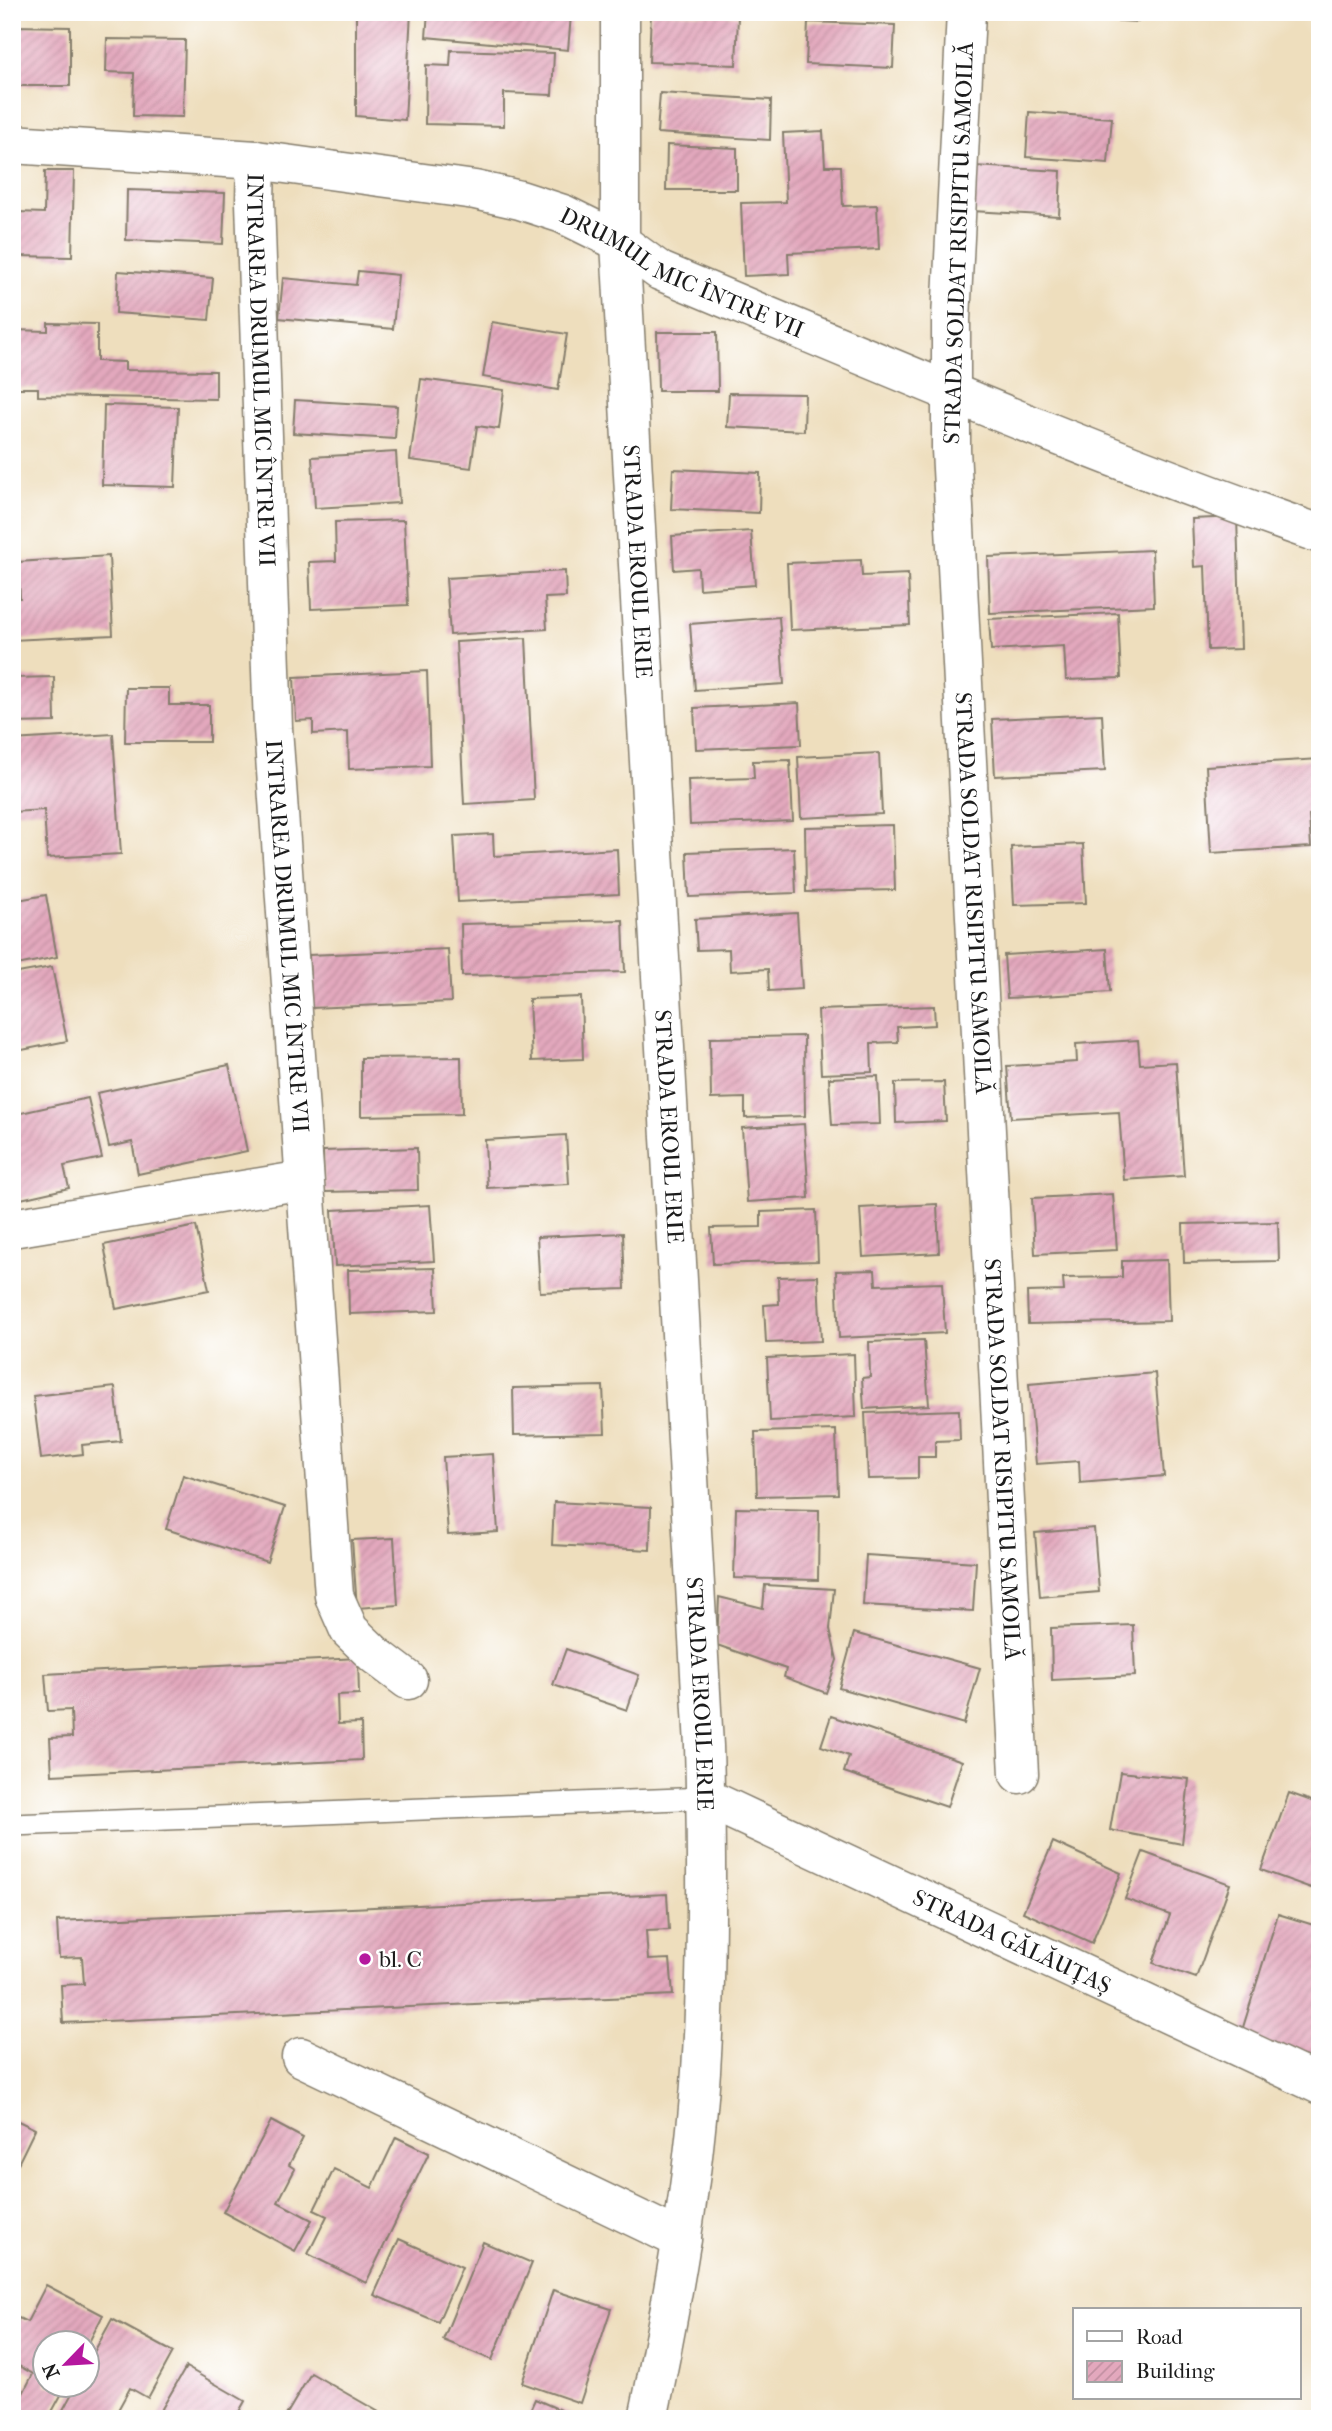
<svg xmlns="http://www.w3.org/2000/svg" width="1332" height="2431" viewBox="0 0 1332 2431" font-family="'IM FELL French Canon',serif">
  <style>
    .building { fill: url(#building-hatch) }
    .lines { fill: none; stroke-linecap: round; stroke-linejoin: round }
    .service-casing { stroke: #857d6c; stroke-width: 24 }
    .minor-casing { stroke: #857d6c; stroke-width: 41 }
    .service { stroke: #fff; stroke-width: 21 }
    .minor { stroke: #fff; stroke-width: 38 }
    .poi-dot { fill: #b5179e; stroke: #fff; stroke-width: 2.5 }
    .labels { text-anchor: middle; stroke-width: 5; stroke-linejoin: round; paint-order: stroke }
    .street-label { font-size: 23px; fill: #1c1c1c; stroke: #fff }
    .poi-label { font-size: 23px; fill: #1c1c1c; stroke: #fff; text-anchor: start }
  </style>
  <defs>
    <pattern id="building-hatch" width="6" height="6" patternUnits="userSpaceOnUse" patternTransform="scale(1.75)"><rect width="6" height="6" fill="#e3a8bd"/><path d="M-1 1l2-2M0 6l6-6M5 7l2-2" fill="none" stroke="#c290a2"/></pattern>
  </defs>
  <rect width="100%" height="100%" fill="#fff"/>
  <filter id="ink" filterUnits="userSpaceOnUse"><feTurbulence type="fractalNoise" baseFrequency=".0143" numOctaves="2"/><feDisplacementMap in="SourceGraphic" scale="14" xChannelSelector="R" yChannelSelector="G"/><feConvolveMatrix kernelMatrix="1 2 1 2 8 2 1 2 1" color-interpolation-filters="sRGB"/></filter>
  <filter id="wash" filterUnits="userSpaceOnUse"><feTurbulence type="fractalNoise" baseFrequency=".00686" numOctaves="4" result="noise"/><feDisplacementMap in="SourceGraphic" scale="28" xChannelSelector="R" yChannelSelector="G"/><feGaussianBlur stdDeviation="1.57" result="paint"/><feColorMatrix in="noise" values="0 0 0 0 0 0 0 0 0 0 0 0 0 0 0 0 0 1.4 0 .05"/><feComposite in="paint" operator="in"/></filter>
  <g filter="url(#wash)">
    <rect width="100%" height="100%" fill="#eedebd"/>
    <g id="blocks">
      <g class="building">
        <path d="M356 12H411L405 120 356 116Z"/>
        <path d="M428 12H540L571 15 568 50 426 37Z"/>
        <path d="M651 12 738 16 736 65 649 62Z"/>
        <path d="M1090 12H1138V22L1089 19Z"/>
        <path d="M808 22 895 25 893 68 806 64Z"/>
        <path d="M12 26 70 27V86H12Z"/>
        <path d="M107 39 185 40 183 117 133 116 134 73 106 72Z"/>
        <path d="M451 50 554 53 552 95 504 93V126L425 124 426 65 450 66Z"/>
        <path d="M660 93 771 100 770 140 657 133Z"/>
        <path d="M1029 112 1112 118 1108 163 1026 157Z"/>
        <path d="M823 131 825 166H841L843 206 877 205 879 249 788 253 789 274 744 276 741 203 786 202 783 133Z"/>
        <path d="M667 145 737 148V190H666Z"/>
        <path d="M974 166 1061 171 1059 216 972 211Z"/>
        <path d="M45 171H74L72 257 17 256 18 212 44 213Z"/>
        <path d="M127 190 225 193 223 244 126 240Z"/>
        <path d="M118 271 213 278 209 320 116 313Z"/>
        <path d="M358 271 398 275 393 329 279 318 283 278 356 285Z"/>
        <path d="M492 322 567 334 558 390 483 377Z"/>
        <path d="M48 323 97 324V361L125 362V370L216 371V399L38 396V388H12V330L48 331Z"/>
        <path d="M657 332H717L718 391H658Z"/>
        <path d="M421 379 504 390 499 429 477 426 471 468 410 460Z"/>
        <path d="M729 393 805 394 804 431 727 427Z"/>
        <path d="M295 400 397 406 395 439 293 433Z"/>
        <path d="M104 405 178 407 175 487 102 485Z"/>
        <path d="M396 452 399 503 315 508 312 457Z"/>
        <path d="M673 469 760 473 759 513 671 509Z"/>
        <path d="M1237 517 1241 649 1208 650 1205 566 1194 567 1192 519Z"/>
        <path d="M404 520 408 605 311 609 309 562 336 561 335 522Z"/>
        <path d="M751 531 755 585 699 589 698 568 674 570 672 536Z"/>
        <path d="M1152 550 1154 606 990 613 988 557Z"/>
        <path d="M109 556 113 635 12 640V598H20L18 562Z"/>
        <path d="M861 560 862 576 908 574 910 625 790 630 787 563Z"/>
        <path d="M565 571 566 597 545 598 547 629 450 635 446 578Z"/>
        <path d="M1118 613 1121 678 1066 680 1064 646 991 650 989 619Z"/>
        <path d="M779 617 784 684 695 690 690 624Z"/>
        <path d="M526 638 534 800 464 804 456 642Z"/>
        <path d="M427 671 430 766 349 769 348 732 313 734V720L296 721 294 677Z"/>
        <path d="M54 677 55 722 12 723V678Z"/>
        <path d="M126 688H169V705H209V742H125Z"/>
        <path d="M799 703 801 745 696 749 694 708Z"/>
        <path d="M1102 714 1105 771 995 776 992 719Z"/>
        <path d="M113 734 121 854 47 858 44 810 12 812V740Z"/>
        <path d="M879 753 882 814 801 818 798 757Z"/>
        <path d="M1320 759V814L1309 815 1311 847 1211 853 1206 766Z"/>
        <path d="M790 760 793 821 690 825 688 780 754 778 753 761Z"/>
        <path d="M893 825 895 890 806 892 805 827Z"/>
        <path d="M493 834 494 856 617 849 619 894 458 902 454 836Z"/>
        <path d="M1083 844 1086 903 1014 905 1011 847Z"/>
        <path d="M794 848 796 893 689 897 687 852Z"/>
        <path d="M46 895 57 957 12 966V901Z"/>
        <path d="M797 913 802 989 769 991 768 969 730 971 729 949 697 950 695 919Z"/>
        <path d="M623 920 625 972 462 976 461 924Z"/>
        <path d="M448 949 451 1002 311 1008 309 955Z"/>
        <path d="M1107 949 1110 992 1007 998 1004 955Z"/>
        <path d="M52 967 67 1041 12 1052V974Z"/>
        <path d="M581 997 583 1059 532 1061 529 999Z"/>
        <path d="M934 1006 935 1025 897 1027 898 1042 871 1043 872 1072 821 1074 818 1010Z"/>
        <path d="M804 1036 805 1116 745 1118V1098L711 1099 710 1038Z"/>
        <path d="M1138 1040 1140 1064 1176 1062 1184 1176 1124 1180 1119 1112 1011 1118 1007 1066 1077 1062 1076 1044Z"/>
        <path d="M461 1057 462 1114 361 1116V1058Z"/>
        <path d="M229 1065 247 1151 138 1174 132 1142 109 1147 97 1093Z"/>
        <path d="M878 1076 880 1124 832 1125 829 1078Z"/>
        <path d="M944 1082 946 1121 896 1123 895 1083Z"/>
        <path d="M88 1098 102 1158 64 1166 69 1188 12 1201V1115Z"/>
        <path d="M804 1124 809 1198 747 1202 742 1128Z"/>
        <path d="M566 1135 569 1184 487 1188 485 1140Z"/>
        <path d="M417 1148 418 1190 324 1192 323 1151Z"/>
        <path d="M1113 1194 1117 1250 1035 1254 1032 1198Z"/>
        <path d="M937 1204 939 1253 863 1257 860 1208Z"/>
        <path d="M430 1205 434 1261 335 1266 332 1210Z"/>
        <path d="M816 1210 818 1261 713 1264 711 1228 761 1227V1212Z"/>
        <path d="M1278 1222 1279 1261 1184 1263 1183 1224Z"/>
        <path d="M196 1226 209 1290 116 1309 104 1245Z"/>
        <path d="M623 1233 625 1289 540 1292 537 1237Z"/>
        <path d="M1167 1260 1169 1321 1028 1324 1027 1292 1064 1291 1063 1278 1122 1277V1261Z"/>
        <path d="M435 1268 437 1311 349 1314 348 1270Z"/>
        <path d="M875 1270 876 1285 942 1283 945 1333 839 1338 836 1271Z"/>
        <path d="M818 1276 821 1341 766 1343 764 1305 779 1304 778 1277Z"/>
        <path d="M924 1340 929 1405 864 1409 862 1378 870 1377 869 1342Z"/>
        <path d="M854 1354 856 1417 770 1421 767 1358Z"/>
        <path d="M1155 1373 1164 1476 1080 1483 1079 1461 1036 1464 1029 1384Z"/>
        <path d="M603 1386 605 1433 514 1435 513 1388Z"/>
        <path d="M115 1387 121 1441 82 1445 83 1454 41 1459 33 1396Z"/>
        <path d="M959 1410 960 1440 935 1441V1457H918V1478L868 1479 865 1413Z"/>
        <path d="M836 1430 838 1494 757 1496 755 1432Z"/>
        <path d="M493 1454 498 1532 448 1535 443 1457Z"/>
        <path d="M183 1475 285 1507 267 1562 166 1529Z"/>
        <path d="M554 1502 651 1507 650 1550 552 1545Z"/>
        <path d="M736 1508 819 1510 818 1580 734 1578Z"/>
        <path d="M1094 1528 1099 1592 1040 1597 1035 1533Z"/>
        <path d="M394 1538 398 1605 357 1608 352 1540Z"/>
        <path d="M866 1555 976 1562 973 1611 863 1605Z"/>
        <path d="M765 1585 834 1589 830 1629 837 1660 826 1693 784 1677 786 1669 717 1645 719 1597 763 1608Z"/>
        <path d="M1133 1625 1135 1676 1052 1680 1051 1628Z"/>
        <path d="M854 1633 980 1668 964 1724 839 1688Z"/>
        <path d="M566 1649 639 1675 627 1710 553 1685Z"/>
        <path d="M358 1658 359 1694 337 1695 338 1724 361 1723 362 1760 52 1775 50 1738 72 1737 71 1710 48 1711 45 1674Z"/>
        <path d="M831 1716 962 1761 947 1807 844 1772 849 1756 821 1746Z"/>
        <path d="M1120 1772 1189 1779 1182 1844 1110 1830Z"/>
        <path d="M1289 1793 1320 1804V1865L1311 1888 1261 1870Z"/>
        <path d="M1053 1842 1121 1873 1092 1943 1023 1912Z"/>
        <path d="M1143 1852 1230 1884 1196 1978 1153 1963 1170 1915 1125 1899Z"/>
        <path d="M667 1894 669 1930 646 1931 648 1960 670 1959 673 1995 63 2023 61 1985 84 1984 82 1957 59 1958 57 1921Z"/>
        <path d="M1278 1914 1320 1927V2061L1240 2037Z"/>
        <path d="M12 2118 35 2129 12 2176Z"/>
        <path d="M271 2121 303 2138 289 2165 295 2169 278 2202 312 2220 295 2251 223 2212Z"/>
        <path d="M396 2137 429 2153 366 2283 308 2254 327 2216 314 2210 334 2169 372 2188Z"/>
        <path d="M399 2239 462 2267 438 2322 374 2295Z"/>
        <path d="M483 2242 532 2263 492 2360 443 2340Z"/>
        <path d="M46 2285 103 2315 88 2344H46V2386H66L48 2419H39L16 2407 33 2374 12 2362V2330L19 2318 27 2322Z"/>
        <path d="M553 2290 611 2309 580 2403 522 2383Z"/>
        <path d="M112 2319 173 2352 148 2398 130 2388 113 2419H58L76 2386H88V2363Z"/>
        <path d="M186 2367 245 2401 235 2419H156Z"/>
        <path d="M311 2373 391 2419H289L285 2417Z"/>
        <path d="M535 2399 581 2419H526Z"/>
      </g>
    </g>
  </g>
  <g filter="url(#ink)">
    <use href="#blocks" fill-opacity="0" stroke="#857d6c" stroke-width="2"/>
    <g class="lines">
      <defs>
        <path id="service" d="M12 1825 706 1798"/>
        <g id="minor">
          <path id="s1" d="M620 12V242L704 1746C707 1855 708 1963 701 2071 693 2188 672 2304 648 2419"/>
          <path id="s2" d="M966 12 951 320V449L1019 1774"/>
          <path id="s3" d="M12 144 256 160 475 190 520 200 563 214 620 242 660 271C878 362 1096 456 1320 534"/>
          <path id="s4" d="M256 160 255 202 273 728 334 1596 349 1630 375 1655 408 1680"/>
          <path d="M12 1228 304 1180"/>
          <path id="s5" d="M706 1798 1320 2085"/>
          <path d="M301 2057 682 2240"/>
        </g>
      </defs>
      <use href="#service" class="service-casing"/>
      <use href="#minor" class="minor-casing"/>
      <use href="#service" class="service"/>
      <use href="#minor" class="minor"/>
    </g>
  </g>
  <circle class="poi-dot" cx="365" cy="1959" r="7"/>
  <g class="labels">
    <g class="street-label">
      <text transform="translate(958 243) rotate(-88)" y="8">STRADA SOLDAT RISIPITU SAMOILĂ</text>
      <text dy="8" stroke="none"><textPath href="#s3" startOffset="690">DRUMUL MIC ÎNTRE VII</textPath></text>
      <text dy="8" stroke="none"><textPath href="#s4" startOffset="210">INTRAREA DRUMUL MIC ÎNTRE VII</textPath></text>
      <text dy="8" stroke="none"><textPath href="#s1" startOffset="550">STRADA EROUL ERIE</textPath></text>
      <text dy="8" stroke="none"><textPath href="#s2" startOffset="882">STRADA SOLDAT RISIPITU SAMOILĂ</textPath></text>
      <text dy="8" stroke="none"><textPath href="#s4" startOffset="777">INTRAREA DRUMUL MIC ÎNTRE VII</textPath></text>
      <text dy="8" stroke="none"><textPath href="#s1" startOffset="1116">STRADA EROUL ERIE</textPath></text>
      <text dy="8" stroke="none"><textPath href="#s2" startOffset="1449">STRADA SOLDAT RISIPITU SAMOILĂ</textPath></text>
      <text dy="8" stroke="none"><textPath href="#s1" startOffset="1684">STRADA EROUL ERIE</textPath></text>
      <text dy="8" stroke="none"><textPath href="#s5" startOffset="338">STRADA GĂLĂUȚAȘ</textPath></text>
    </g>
    <g class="poi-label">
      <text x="379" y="1967">bl. C</text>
    </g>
  </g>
  <rect width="1332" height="2431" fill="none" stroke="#fff" stroke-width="42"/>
  <rect x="1073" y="2308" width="228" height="91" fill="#ffffff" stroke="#a4a4a4" stroke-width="2"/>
  <rect x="1087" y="2331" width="35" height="10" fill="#ffffff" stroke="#a4a4a4" stroke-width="2"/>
  <text x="1136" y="2344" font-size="21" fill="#1c1c1c">Road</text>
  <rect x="1087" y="2361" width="35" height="21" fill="url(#building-hatch)" stroke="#a4a4a4" stroke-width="2"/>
  <text x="1136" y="2378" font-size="21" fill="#1c1c1c">Building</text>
  <g transform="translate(66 2364) rotate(245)"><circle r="33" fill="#ffffff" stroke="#a4a4a4" stroke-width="2"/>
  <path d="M0-5L12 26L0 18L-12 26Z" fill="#b5179e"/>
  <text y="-10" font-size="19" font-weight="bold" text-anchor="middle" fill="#1c1c1c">N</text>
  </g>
</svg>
